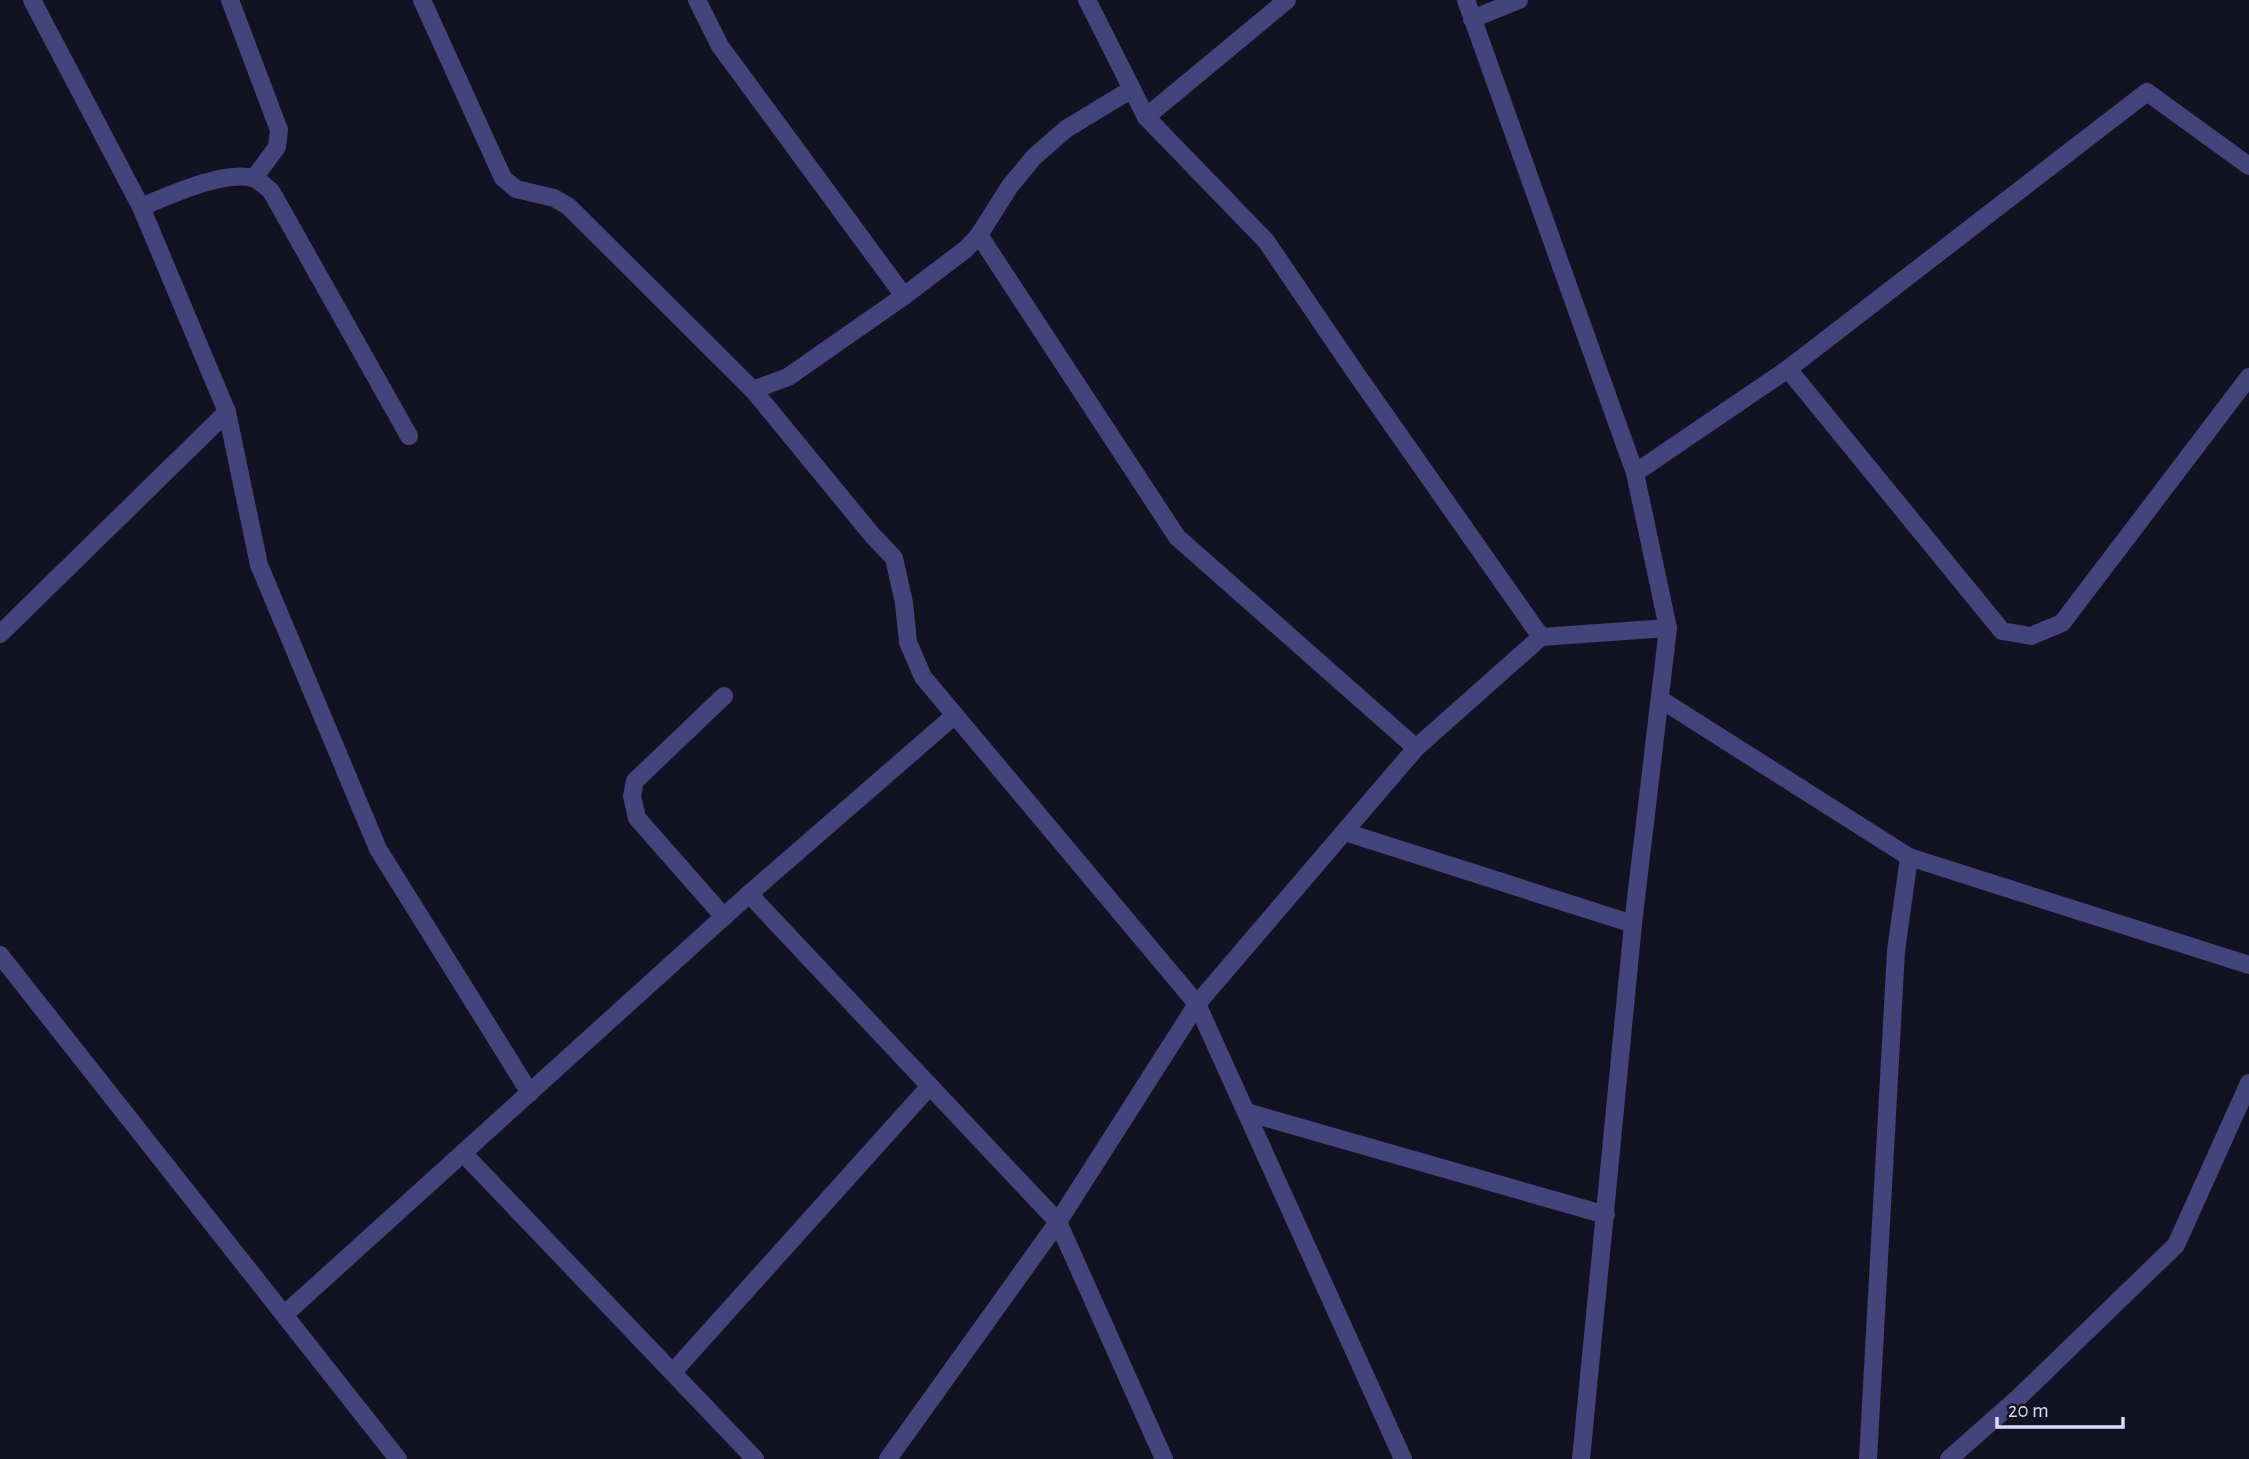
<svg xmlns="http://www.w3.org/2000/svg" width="2249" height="1459" viewBox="0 0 2249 1459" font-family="'Alegreya Sans',sans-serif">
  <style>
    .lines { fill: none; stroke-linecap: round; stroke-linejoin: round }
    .minor { stroke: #43447c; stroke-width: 18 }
  </style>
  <rect width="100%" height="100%" fill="#131223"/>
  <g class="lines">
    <g class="minor">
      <path d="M32 0 141 207 227 412 259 565 378 849 530 1093"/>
      <path d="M230 0 279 130 277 147 254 178"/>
      <path d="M422 0 503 178 516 189 554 198 568 206 753 390 873 536 894 558 904 603 908 642 923 677 1197 1004 1403 1459"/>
      <path d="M697 0 720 46 904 296"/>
      <path d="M1087 0 1146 117 1266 241 1355 372 1541 637"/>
      <path d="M1466 0 1635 473 1668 628 1633 924 1581 1459"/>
      <path d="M1472 19 1519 0"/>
      <path d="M1146 117 1287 0"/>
      <path d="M141 207C168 196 224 170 253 178 259 180 266 187 271 191L409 436"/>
      <path d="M979 235 1177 537 1416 748"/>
      <path d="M1788 369 2002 631 2031 636 2062 623 2249 377"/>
      <path d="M753 390 788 377 904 296 966 249 979 235 1010 186 1034 157 1066 129 1132 89"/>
      <path d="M1635 473 1788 369 2147 92 2249 166"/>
      <path d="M0 634 227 412"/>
      <path d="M1660 699 1909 857 2249 965"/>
      <path d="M1345 832 1633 924"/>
      <path d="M749 894 1058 1222 1164 1459"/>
      <path d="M724 917 637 818 632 796 635 781 724 696"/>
      <path d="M0 955 398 1459"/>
      <path d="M1246 1112 1606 1215"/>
      <path d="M463 1153 755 1459"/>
      <path d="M285 1314 749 894 955 715"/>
      <path d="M673 1372 930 1086"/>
      <path d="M888 1459 1058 1222 1197 1004 1416 748 1541 637 1668 628"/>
      <path d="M1868 1459 1896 951 1909 857"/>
      <path d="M1949 1459 2018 1398 2176 1245 2249 1083"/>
    </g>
  </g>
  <path d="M1997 1417v10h126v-10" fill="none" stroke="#dad9fa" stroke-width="3.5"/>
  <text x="2008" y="1417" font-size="21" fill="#dad9fa" stroke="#131223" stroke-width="5" paint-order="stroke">20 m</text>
</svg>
